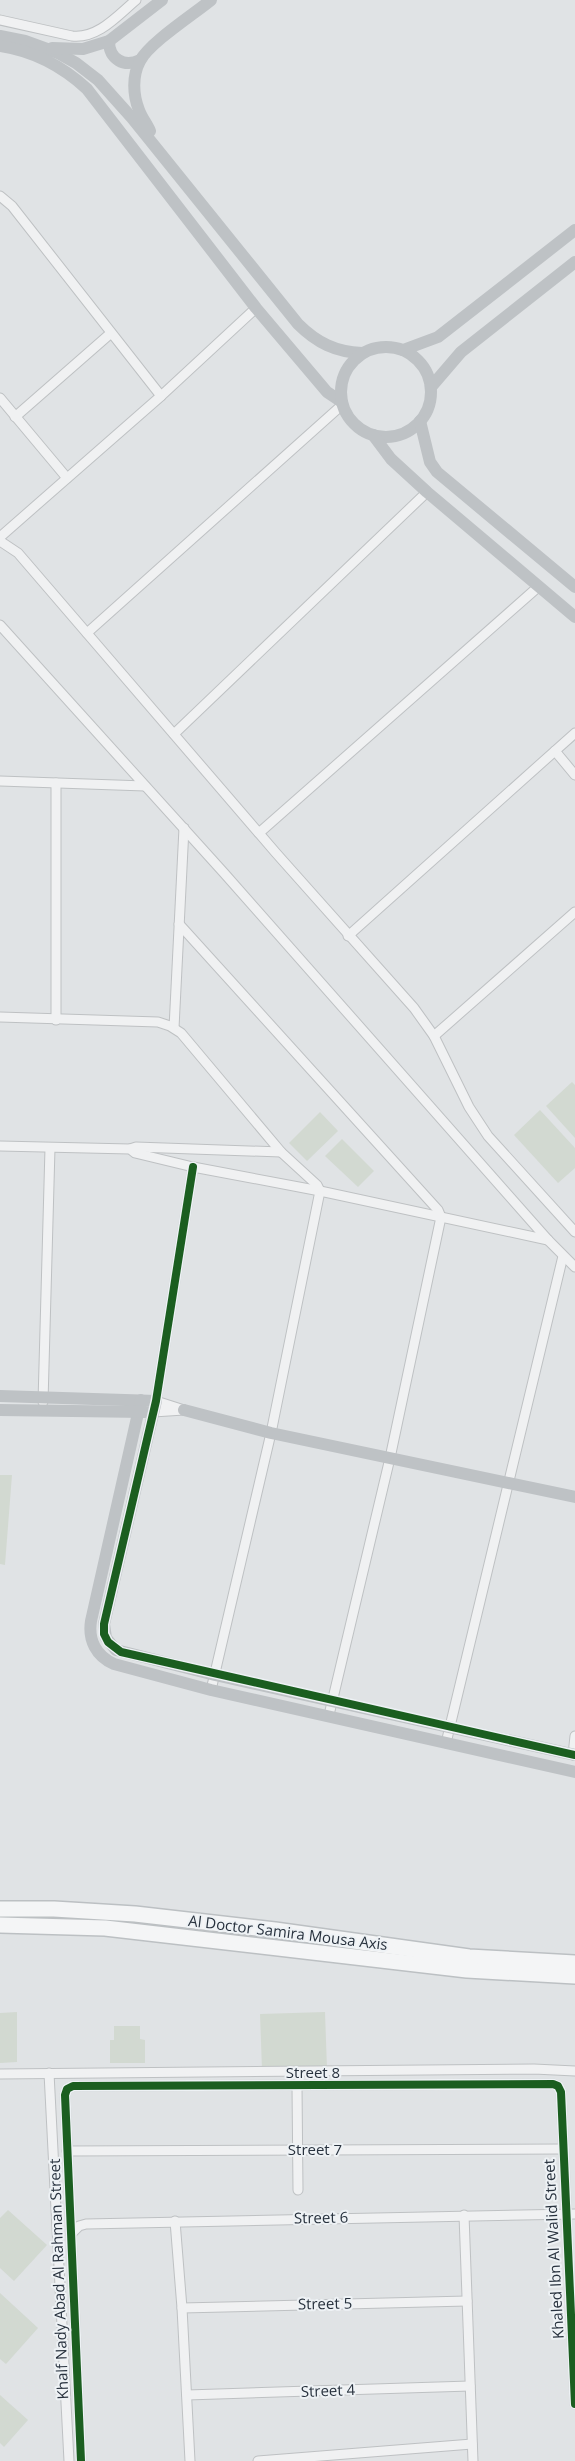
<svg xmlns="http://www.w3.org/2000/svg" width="575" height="2461" viewBox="0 0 575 2461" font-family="'Open Sans',sans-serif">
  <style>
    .green { fill: #d2d9d1 }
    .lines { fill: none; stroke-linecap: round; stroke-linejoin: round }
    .street-casing { stroke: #bec1c3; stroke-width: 11 }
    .primary-casing { stroke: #bcc0c3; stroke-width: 18 }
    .street { stroke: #f0f1f2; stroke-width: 9 }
    .secondary { stroke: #bec2c5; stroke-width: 12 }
    .primary { stroke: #f4f5f6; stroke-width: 15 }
    .cycleway-casing { stroke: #eef2f5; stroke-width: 11 }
    .cycleway { stroke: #1b5e20; stroke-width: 8 }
    .labels { text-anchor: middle; stroke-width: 4; stroke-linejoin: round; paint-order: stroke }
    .street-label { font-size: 15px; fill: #28323e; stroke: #eef2f5 }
  </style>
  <rect width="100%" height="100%" fill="#e0e3e5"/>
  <g class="green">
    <path d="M572 1082 575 1085V1138L546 1106Z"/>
    <path d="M540 1110 575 1148V1168L558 1183 514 1135Z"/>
    <path d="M320 1112 338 1131 307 1161 289 1143Z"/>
    <path d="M342 1139 374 1171 358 1187 325 1156Z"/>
    <path d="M0 1475H12L5 1565 0 1564Z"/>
    <path d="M17 2012V2062L0 2063V2013Z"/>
    <path d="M325 2012 327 2068 262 2070 260 2014Z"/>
    <path d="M114 2026H140V2039L145 2040V2063H110V2040H114Z"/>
    <path d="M8 2210 47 2245 14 2281 0 2268V2218Z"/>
    <path d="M0 2293 38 2328 6 2364 0 2359Z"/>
    <path d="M0 2395 28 2420 4 2447 0 2443Z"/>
  </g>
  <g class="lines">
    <defs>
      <g id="street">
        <path d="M0 20 72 36C98 39 118 15 136 0"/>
        <path d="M0 196 12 206 161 396"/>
        <path d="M0 398 67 478"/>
        <path d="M15 417 111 333"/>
        <path d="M0 537 161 396 256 308"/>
        <path d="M0 541 18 553 276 853 414 1008 434 1036 469 1107 488 1136 575 1232"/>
        <path d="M0 625 224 873 548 1240 575 1267"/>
        <path d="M87 633 342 405"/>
        <path d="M174 734 427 492"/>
        <path d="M555 751 575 775"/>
        <path d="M0 781 145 786"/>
        <path d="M259 833 538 587"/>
        <path d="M179 924 438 1210 441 1217 390 1458 329 1715"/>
        <path d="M348 936 575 733"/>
        <path d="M0 1017 158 1022 170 1026 181 1033 281 1152 317 1185 320 1191 271 1433 211 1690"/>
        <path d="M56 1020V783"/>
        <path d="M174 1028 184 828"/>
        <path d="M434 1036 575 912"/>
        <path d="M0 1146 130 1149 135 1153 193 1167 320 1191 548 1240"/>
        <path d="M130 1149 136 1147 281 1152"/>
        <path d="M43 1402 50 1148"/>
        <path d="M184 1410 156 1401 193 1167"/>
        <path d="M153 1412 184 1410"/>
        <path d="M446 1743 563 1256"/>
        <path d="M573 1755 575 1736"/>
        <path d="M49 2073 69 2461"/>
        <path d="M0 2074 534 2069 575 2071"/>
        <path d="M297 2087 298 2190"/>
        <path d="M67 2151 563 2149"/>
        <path d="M464 2215 473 2461"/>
        <path d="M175 2221 182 2308 190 2461"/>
        <path d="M71 2234 79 2226 86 2224 575 2214"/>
        <path d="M182 2308 467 2301"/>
        <path d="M187 2395 470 2386"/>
        <path d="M81 2461 65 2095 67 2089 73 2086 553 2084 558 2086 561 2092 575 2404"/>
        <path d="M258 2461 472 2444"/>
      </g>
      <g id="primary">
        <path d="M0 1909H54L135 1914 275 1930 469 1957 575 1963"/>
        <path d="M0 1925 105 1928 467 1970 575 1976"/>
      </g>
    </defs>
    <use href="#street" class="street-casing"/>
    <use href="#primary" class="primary-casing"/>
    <use href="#street" class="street"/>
    <g class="secondary">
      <path d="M0 36 25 41 58 53 76 63 98 80 132 118 298 324C317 343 336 352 362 353"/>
      <path d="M109 41C109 59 124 68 140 60"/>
      <path d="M0 46C34 51 62 66 87 89L256 308 327 392 342 402"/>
      <path d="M52 48 83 49 109 41 162 0"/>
      <path d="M150 131C147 124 142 118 139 110 133 95 132 76 140 61 149 43 194 14 211 0"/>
      <circle cx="386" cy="392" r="45"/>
      <path d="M403 350 438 337 575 230"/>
      <path d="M431 387 461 352 575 262"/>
      <path d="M420 421 430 462 437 472 575 587"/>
      <path d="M373 435 391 459 427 492 575 617"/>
      <path d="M0 1396 156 1401 104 1624 106 1638 116 1650 215 1675 575 1755"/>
      <path d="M141 1400 91 1621C88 1640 96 1656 114 1664L211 1690 575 1772"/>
      <path d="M0 1410 145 1412"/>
      <path d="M184 1410 271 1433 575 1497"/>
    </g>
    <use href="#primary" class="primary"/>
    <defs>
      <g id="cycleway">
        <path d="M193 1167 156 1401 104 1624V1634L108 1642 121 1652 575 1755"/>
        <path d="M81 2461 65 2095 67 2089 73 2086 553 2084 558 2086 561 2092 575 2404"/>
      </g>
    </defs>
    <use href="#cycleway" class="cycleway-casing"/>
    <use href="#cycleway" class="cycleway"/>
  </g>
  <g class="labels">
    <g class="street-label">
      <text transform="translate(288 1933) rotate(7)" y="5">Al Doctor Samira Mousa Axis</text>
      <text x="313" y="2078">Street 8</text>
      <text x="315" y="2155">Street 7</text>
      <text transform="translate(321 2218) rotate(-1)" y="5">Street 6</text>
      <text transform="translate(554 2249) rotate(-93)" y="5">Khaled Ibn Al Walid Street</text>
      <text transform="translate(59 2279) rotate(-92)" y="5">Khalf Nady Abad Al Rahman Street</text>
      <text transform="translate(325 2304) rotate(-1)" y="5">Street 5</text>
      <text transform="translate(328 2391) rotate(-2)" y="5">Street 4</text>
    </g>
  </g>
</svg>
